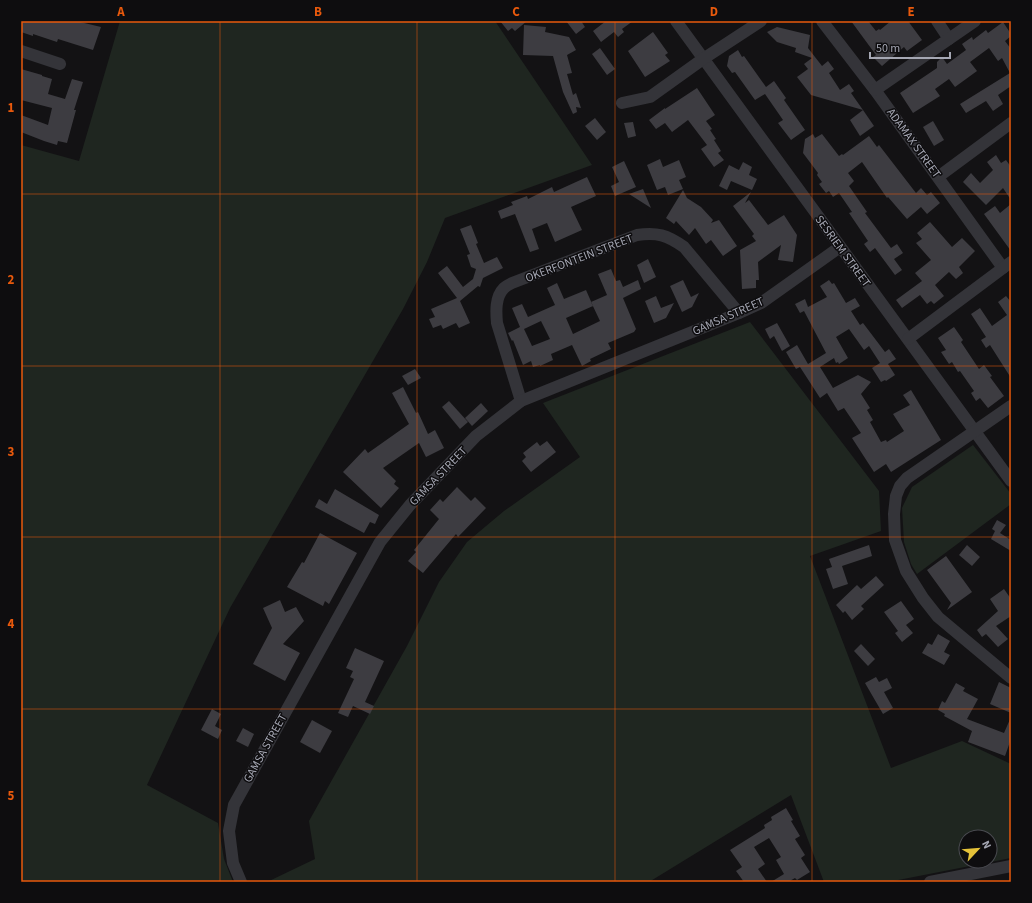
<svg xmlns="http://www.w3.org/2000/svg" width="1032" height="903" viewBox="0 0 1032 903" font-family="'Source Sans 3',sans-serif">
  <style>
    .green { fill: #1f2620; fill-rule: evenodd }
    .building { fill: #3d3c41; fill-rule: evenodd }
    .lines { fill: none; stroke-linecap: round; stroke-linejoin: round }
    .street { stroke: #343439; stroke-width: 12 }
    .grid { fill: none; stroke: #e8590c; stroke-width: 1; stroke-opacity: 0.55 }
    .labels { text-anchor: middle; stroke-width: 3; stroke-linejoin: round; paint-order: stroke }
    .street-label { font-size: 12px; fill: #a5a7b3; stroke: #0e0d0f }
    .neatline { fill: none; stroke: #e8590c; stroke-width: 1.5 }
    .grid-label { font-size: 13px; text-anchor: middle; font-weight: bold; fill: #e8590c }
  </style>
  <rect width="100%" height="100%" fill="#131214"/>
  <g class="green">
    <path d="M120 21H495L592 165 445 218 427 262 403 309 230 608 147 785 218 823 224 859 233 882H21V145L79 161Z"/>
    <path d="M750 322 879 491 881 531 810 556 891 768 962 741 1011 764V858L888 882H824L791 795 649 882H267L315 859 309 821 407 646 439 582 467 542 504 511 580 457 543 403ZM966 837H990V861H966Z"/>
    <path d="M973 445 1011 494V504L917 574 911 564 904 542 902 508 912 487Z"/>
  </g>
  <g class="building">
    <path d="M21 21H76L101 27 93 50 58 39 57 42 33 34V36L21 32Z"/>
    <path d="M500 21H527L515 31 512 28 508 31Z"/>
    <path d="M566 21H581L585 27 576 34Z"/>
    <path d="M606 21H633L622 29 624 32 618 37 614 32 601 42 593 31Z"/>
    <path d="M851 21H868L876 31 879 29 880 30 891 21H908L922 40 907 51 904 47 882 66 873 57 876 55Z"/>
    <path d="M1003 22 1011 34V36L1005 41 1011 49V86L998 95 1003 104 993 111 986 101 966 113 960 104 1010 73 1002 58 998 61 989 48 970 62 977 71 955 87 949 79 935 89 940 96 913 113 900 93 937 68V62L942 57 947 64 966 50 962 44 972 37 973 40 986 30 988 33Z"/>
    <path d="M524 25 546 27 545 32 569 37 576 50 567 55 572 73 567 74 573 95 576 93 581 108 576 107 577 112 573 114 563 92 553 56 523 55Z"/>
    <path d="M777 27 810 35 808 48 822 66 828 61 834 69 829 73 840 90 849 84 854 91 851 93 863 110 811 95 797 77 808 69 804 64 812 58 795 52 796 48 777 42 767 32Z"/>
    <path d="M653 32 668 53 665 55 670 61 645 77 628 51Z"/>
    <path d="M600 48 615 69 607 75 592 54Z"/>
    <path d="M738 50 742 57 744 56 766 87 774 81 786 98 784 100 805 130 791 140 778 123 783 120 765 94 755 100 735 72 732 73 727 66 729 56Z"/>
    <path d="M21 69 42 75V76L52 79 48 94 65 99 72 79 83 82 74 110H76L67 143 58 141 57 145 44 141 21 132V115L48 125 52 108 21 100Z"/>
    <path d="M697 88 715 115 706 121 712 129 710 130 716 139 714 140 721 151 718 153 724 160 714 167 701 149 707 145 688 120 672 132 665 123 656 129 649 120 665 108V109Z"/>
    <path d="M863 110 874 126 860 136 850 120Z"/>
    <path d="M595 118 606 132 597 140 585 126Z"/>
    <path d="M933 121 944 140 934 146 923 127Z"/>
    <path d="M633 122 636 136 628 138 624 123Z"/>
    <path d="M813 134 815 138 822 134 839 156 842 154 843 155 869 136 877 147 879 145 916 193 921 188 927 195 931 192 940 203 927 214 921 207 907 219 888 197 887 198 862 162 848 173 854 181 849 186 867 212 865 213 891 248 897 244 903 253 894 259 902 270 895 275 875 248 870 252 864 244 868 241 849 213 852 212 839 193 833 197 829 191 826 193 819 184 822 182 817 175 818 173 803 153 805 139Z"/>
    <path d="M996 155 1001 163 1006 160 1011 167V200L1003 188 986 205 963 182 971 173 980 183 993 170 987 162Z"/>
    <path d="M660 159 663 167 679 160 686 177 679 180 683 189 668 195 665 187 657 190 647 165Z"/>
    <path d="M624 161 636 187 615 196 611 186 619 182 612 167Z"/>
    <path d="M743 162 752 167 749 175 757 179 752 190 731 181 727 190 719 186 729 165 739 170Z"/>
    <path d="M587 177 596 196 571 207 582 230 555 242 547 223 532 229 539 249 530 252 515 214 501 219 498 211 513 205 511 202 527 196 528 199 552 187 554 192Z"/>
    <path d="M643 189 651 208 629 194Z"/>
    <path d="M683 190 687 198 701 207 713 220 711 223 719 220 737 246 723 256 711 240 706 244 695 228 689 235 676 221 674 224 666 218Z"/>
    <path d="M751 192 745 203 749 200 768 225 784 215 797 235 793 262 778 260 781 245 758 262 759 280H756V288L742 289 740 250 756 241 752 236 754 234 733 206Z"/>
    <path d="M1011 204V251L984 214 995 206 1000 213Z"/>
    <path d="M930 222 952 247 962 238 975 251 959 267 963 273 956 279 949 272 935 285 944 296 934 304 931 301 927 304 920 295 902 308 896 300 922 281 915 273 931 260 916 243 922 239 917 233Z"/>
    <path d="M471 225 478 243 476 244 484 263 497 257 503 268 483 278 480 287 478 286 460 301 470 323 459 328 456 323 443 329 441 325 433 328 429 319 435 317 431 309 457 298 438 273 447 266 463 287 473 279 476 269 471 267 467 255 470 254 460 229Z"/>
    <path d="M648 259 656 277 644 283 637 265Z"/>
    <path d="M611 269 616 281 620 280 623 287 638 280 641 289 623 298 636 329 634 332 608 343 611 349 590 359 591 361 582 366 572 345 551 354 553 360 540 366V365L533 367 531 361 523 365 513 340 512 341 508 333 520 327 512 308 522 304 528 317 555 305 547 288 557 283 564 299 586 290 593 306 566 318 573 334 600 321 591 302 607 295 598 274ZM541 321 550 339 532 346 524 329Z"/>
    <path d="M683 280 691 297 699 293 692 307 682 312 670 286Z"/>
    <path d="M829 280 832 284 834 283 846 303 855 298 860 306 851 311 860 325 863 323 885 352 889 349 896 359 888 364 895 375 886 381 885 380 881 382 872 368 880 363 869 346 864 350 849 329 836 337 848 358 839 364 838 362 836 363 834 358 820 367 833 388 858 375 871 382 861 394 870 408 867 410 873 420 870 422 881 442 886 440 887 442 904 431 893 414 910 405 903 395 911 390 941 440 891 472 886 464 874 472 852 438 861 433 844 408 838 411 827 393 820 398 800 367 796 369 786 352 797 345 808 364 826 353 804 311 800 313 795 304 805 299 808 307 827 297 820 286Z"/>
    <path d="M656 296 661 308 674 303 666 318 654 323 645 301Z"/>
    <path d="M1006 296 1011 302V378L990 345 986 348 981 340 986 337 971 314 980 308 992 326 1007 315 998 302Z"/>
    <path d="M777 323 790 346 782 351 774 336 770 339 765 329Z"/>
    <path d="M954 327 963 340 961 342 979 369 984 365 992 376 990 377 1004 396 988 408 980 398 976 401 971 393 974 391 960 371 958 372 952 362 949 364 941 352 946 350 938 338Z"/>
    <path d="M415 369 421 378 408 385 402 376Z"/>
    <path d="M403 387 416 413 418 412 428 434 435 430 444 448 426 457 419 443 383 468 396 481 394 484 399 488 381 508 343 472 365 449 368 453 409 424 392 393Z"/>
    <path d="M449 401 468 422 460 429 442 407Z"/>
    <path d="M481 403 488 411 472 426 465 418Z"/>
    <path d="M547 441 556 452 531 472 522 461 526 457 523 453 537 442 540 446Z"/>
    <path d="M457 487 471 501 475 497 486 508 458 537 456 534 423 573 408 561 416 552 414 550 439 519 430 510 440 499 443 502Z"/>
    <path d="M335 489 379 515 375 524 370 522 364 533 315 507 319 499 327 504Z"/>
    <path d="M997 520 1006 525 1000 533 1011 540V551L991 539 995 531 992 529Z"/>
    <path d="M320 533 357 553 329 604 325 601 323 606 287 587 302 562 304 563Z"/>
    <path d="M869 545 872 556 842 566 848 584 833 589 826 569 832 567 829 559Z"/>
    <path d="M967 545 980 557 972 566 959 555Z"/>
    <path d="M946 556 972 592 947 610 951 603 927 570Z"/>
    <path d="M876 576 884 585 861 606 864 609 852 620 845 611 843 613 836 605 857 585 861 589Z"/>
    <path d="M1004 589 1011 599V616L996 626 1008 639 998 647 986 634 982 637 977 630 998 611 990 599Z"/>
    <path d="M280 600 285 612 296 607 304 621 283 644 300 653 285 681 253 664 272 628 263 608Z"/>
    <path d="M901 601 914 619 906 625 913 633 902 642 895 633 898 631 884 612Z"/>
    <path d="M938 634 950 641 944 652 950 655 944 665 922 653 928 643 932 645Z"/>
    <path d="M861 644 875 659 868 666 854 651Z"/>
    <path d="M355 648 384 661 365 702 374 706 370 714 353 706 348 717 338 713 354 679 350 677 353 671 346 668Z"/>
    <path d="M876 677 879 682 887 678 892 688 884 692 893 708 883 714 865 683Z"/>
    <path d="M999 682 1011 688V713L990 704Z"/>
    <path d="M956 683 965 688 963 691 978 699 967 719 1004 733 1011 717V739L1005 756 968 742 972 731 944 716 945 714 938 710 942 701 945 703Z"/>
    <path d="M212 709 221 714 215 726 222 730 218 739 201 730Z"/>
    <path d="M312 720 332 731 320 753 300 742Z"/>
    <path d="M243 728 254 734 248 747 236 741Z"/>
    <path d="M786 808 793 820 791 821 800 836 795 839 805 855 801 858 810 872 797 880 795 878 788 882H771L784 874 776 860 781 857 769 838 754 847 765 864 758 869 767 882H744L736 871 742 867 730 850 765 828 764 825 772 820 771 817Z"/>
  </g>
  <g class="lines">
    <g class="street">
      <path d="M676 21 1011 481"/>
      <path d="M822 21 875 90 1003 268"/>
      <path d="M937 21 949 39"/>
      <path d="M21 51 60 64"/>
      <path d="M875 90 975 21"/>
      <path d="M622 103 650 97 703 59 761 21"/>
      <path d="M938 177 1011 123"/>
      <path d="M908 339 1011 262"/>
      <path d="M521 401 497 323C496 312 495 297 504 288 506 286 510 284 512 283L637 235C657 232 667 235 684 247L739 313"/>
      <path d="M1011 406 907 478 900 486 896 496 894 514 895 540 906 571 923 598 938 617 1011 678"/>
      <path d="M241 882 233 863 229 831 234 805 380 542 410 505 476 436 521 401 739 313 761 303 840 247"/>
      <path d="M930 882 1011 866"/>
    </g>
  </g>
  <path class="grid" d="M220 21V882M417 21V882M615 21V882M812 21V882M21 194H1011M21 366H1011M21 537H1011M21 709H1011"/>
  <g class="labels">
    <g class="street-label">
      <text transform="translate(914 143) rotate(54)" y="4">ADAMAX STREET</text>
      <text transform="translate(843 251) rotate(54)" y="4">SESRIEM STREET</text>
      <text transform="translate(579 258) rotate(-21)" y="4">OKERFONTEIN STREET</text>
      <text transform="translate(728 316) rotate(-24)" y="4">GAMSA STREET</text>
      <text transform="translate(438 476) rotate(-46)" y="4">GAMSA STREET</text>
      <text transform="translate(265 748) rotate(-61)" y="4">GAMSA STREET</text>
    </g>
  </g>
  <rect width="1032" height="903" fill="none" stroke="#0e0d0f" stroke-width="44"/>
  <g transform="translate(978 849) rotate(64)"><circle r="19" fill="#0e0d0f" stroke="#4a4b51"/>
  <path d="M0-3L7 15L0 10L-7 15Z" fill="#e5c239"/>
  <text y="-6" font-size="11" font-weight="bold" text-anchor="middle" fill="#a5a7b3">N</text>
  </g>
  <path d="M870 52v6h80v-6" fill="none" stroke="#a5a7b3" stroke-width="2"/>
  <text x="876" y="52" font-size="12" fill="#a5a7b3" stroke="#0e0d0f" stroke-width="3" paint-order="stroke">50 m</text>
  <rect x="22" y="22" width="988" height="859" class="neatline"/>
  <g class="grid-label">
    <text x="121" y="16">A</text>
    <text x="318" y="16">B</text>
    <text x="516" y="16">C</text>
    <text x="714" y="16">D</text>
    <text x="911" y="16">E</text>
    <text x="11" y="112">1</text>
    <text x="11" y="284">2</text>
    <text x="11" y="456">3</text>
    <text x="11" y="628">4</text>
    <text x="11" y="800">5</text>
  </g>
</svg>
